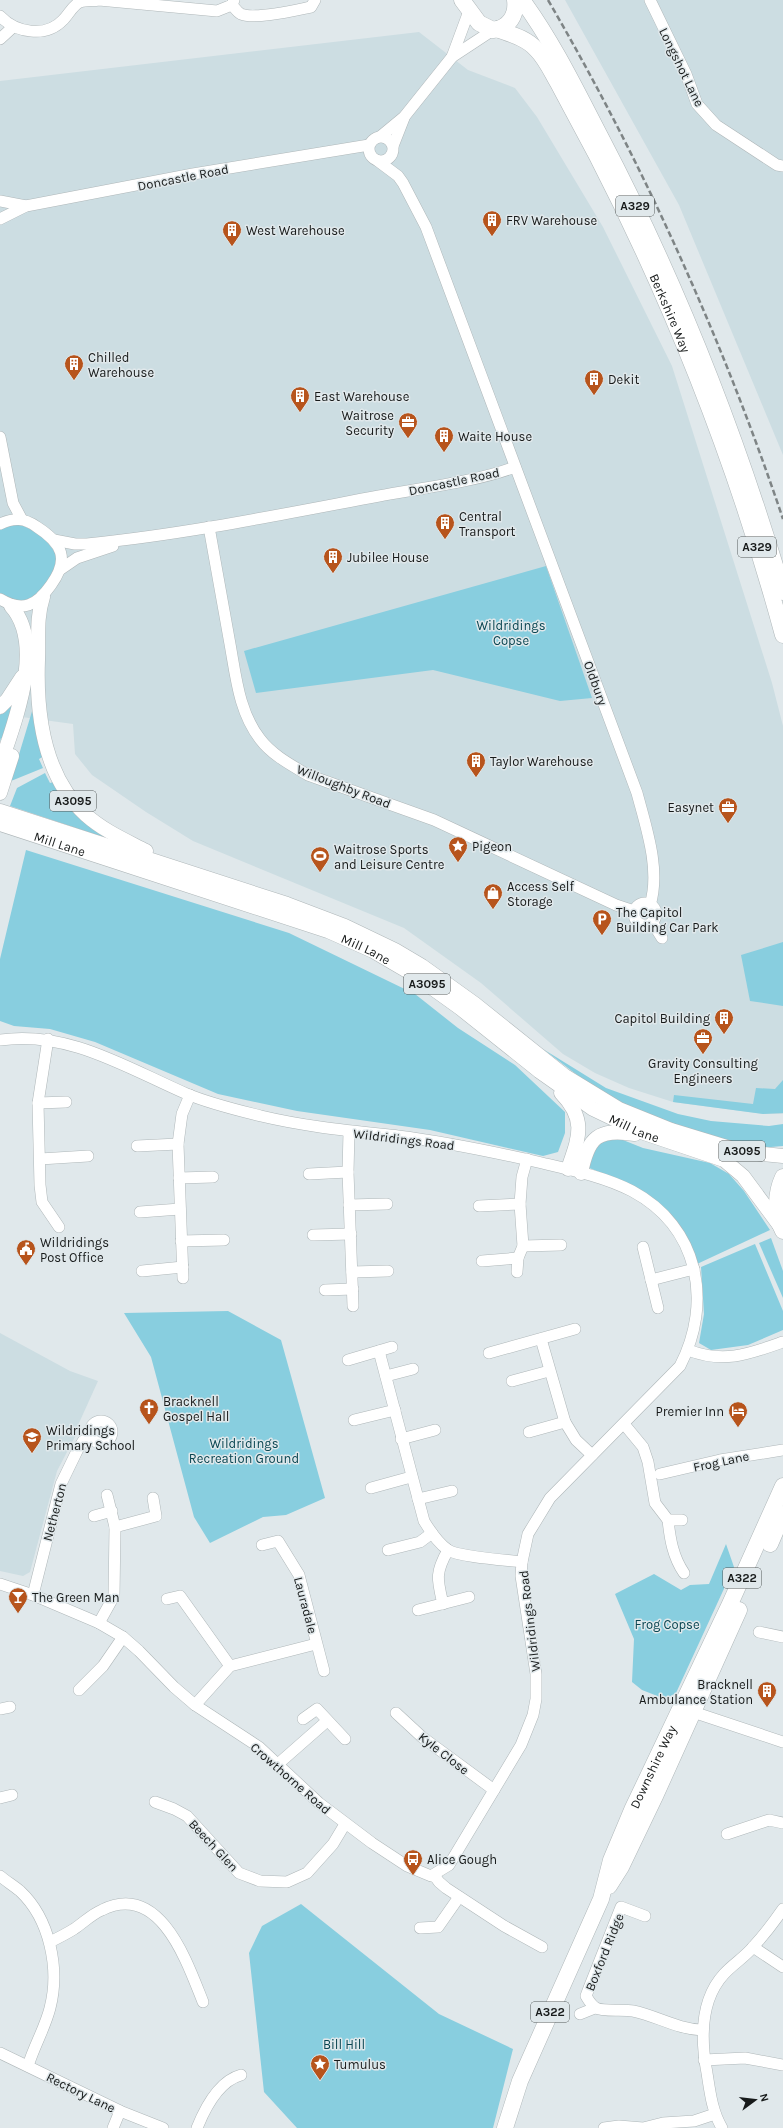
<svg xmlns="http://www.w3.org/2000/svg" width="783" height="2128" viewBox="0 0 783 2128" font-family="Karla,sans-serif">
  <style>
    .built { fill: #ccdde2 }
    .green { fill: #88cedf }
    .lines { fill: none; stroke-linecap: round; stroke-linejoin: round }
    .minor-casing { stroke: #afb7b9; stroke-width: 12 }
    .major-casing { stroke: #afb7b9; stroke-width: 15 }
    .highway-casing { stroke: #afb7b9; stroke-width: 17 }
    .minor { stroke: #fff; stroke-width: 11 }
    .major { stroke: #fff; stroke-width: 14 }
    .highway { stroke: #fff; stroke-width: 16 }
    .rail { stroke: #7e8485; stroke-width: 2.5; stroke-dasharray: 6 3; stroke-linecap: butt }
    .labels { text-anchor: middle; stroke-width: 3; stroke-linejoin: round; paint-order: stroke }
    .shield { fill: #e0e8eb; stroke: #535859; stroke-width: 1 }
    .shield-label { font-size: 12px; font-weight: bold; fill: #171a1a }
    .street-label { font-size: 13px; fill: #171a1a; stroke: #e0e8eb }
    .poi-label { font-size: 13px; fill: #171a1a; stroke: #e0e8eb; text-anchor: start }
    .park-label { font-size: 13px; fill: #084551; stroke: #e0e8eb }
  </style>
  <rect width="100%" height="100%" fill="#e0e8eb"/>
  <g class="built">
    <path d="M565 0H783V455L679 205Z"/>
    <path d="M419 32 468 70 515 88 537 117 603 227 672 366 772 683 783 726V1114H764L673 1102 629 1088 595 1073 563 1054 481 983 404 928 193 841 146 812 92 775 75 754 73 724 0 714V81Z"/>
    <path d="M0 1333 70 1371 98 1381 79 1423 78 1431 57 1471 30 1572 23 1576 0 1571Z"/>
  </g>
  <g class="green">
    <path d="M15 523C33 528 48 539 57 556 54 576 43 593 23 602L8 598 0 593V529Z"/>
    <path d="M546 566 592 698 560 701 433 670 256 693 244 651Z"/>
    <path d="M18 690 4 738H1L0 742V715Z"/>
    <path d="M33 708 44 756 39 759 43 768 11 781Z"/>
    <path d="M45 773 50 783 56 781 133 847 10 806 17 788Z"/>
    <path d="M26 850 289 933 415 994 458 1028 515 1065 565 1112V1133L558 1152 543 1156 430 1130 297 1111 218 1094 95 1042 50 1029 14 1026 0 1021V959Z"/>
    <path d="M783 942V1006L750 1001 741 955Z"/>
    <path d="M543 1049 606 1088 678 1114 711 1121 769 1126 783 1124V1146L760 1148 712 1139 606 1097Z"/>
    <path d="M783 1080V1113L763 1114 673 1102 674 1095 753 1104 756 1088 775 1089Z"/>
    <path d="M613 1136 643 1148 710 1163 729 1174 744 1191 770 1230 697 1264 682 1234 616 1179 587 1167 594 1144Z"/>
    <path d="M771 1238 783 1271V1298L759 1243Z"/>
    <path d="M755 1244 783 1311V1330L748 1345 711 1350 699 1343 704 1314 701 1267Z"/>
    <path d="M228 1311 281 1340 325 1498 286 1515 263 1517 210 1543 194 1517 151 1357 124 1313Z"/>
    <path d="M726 1544 734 1567 676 1693 665 1699 642 1690 632 1682 634 1639 615 1594 654 1574 681 1590 690 1585 709 1584Z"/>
    <path d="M301 1904 439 2014 513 2049 493 2128H297L264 2092 249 1953 262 1926Z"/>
  </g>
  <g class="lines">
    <defs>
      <g id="minor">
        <path d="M650 0 686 74 697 104 716 125 777 165 783 166"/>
        <path d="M232 5C235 8 237 12 241 14 254 20 296 10 311 7L315 0"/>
        <path d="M0 16C16 33 46 38 63 20 69 14 73 5 80 2 86 0 93 1 99 0L217 11 232 5 234 0"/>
        <path d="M0 39 13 27"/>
        <path d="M452 57 469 11"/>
        <path d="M381 136 404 117 452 57 493 30"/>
        <circle cx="381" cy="149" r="12"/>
        <path d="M393 146 404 118"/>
        <path d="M378 161 398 176 403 183 426 227 637 793C646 827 661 870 650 905"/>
        <path d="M0 201 26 206"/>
        <path d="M0 219 26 206 193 174 369 145"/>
        <path d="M0 437 13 503 21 518"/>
        <path d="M0 524C14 517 25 518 37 527 62 543 70 559 51 585 37 605 23 613 0 599"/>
        <path d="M209 527C216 566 223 605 230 644 236 677 239 712 260 739 272 755 291 765 308 775L434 820 616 905 634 911"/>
        <path d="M54 540 75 544H87C186 534 283 514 379 496 422 488 475 482 515 467"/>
        <path d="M61 569 77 558 113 546"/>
        <circle cx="645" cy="914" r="11"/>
        <path d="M652 922 662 938"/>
        <path d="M48 1039 38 1103 40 1185 42 1202 59 1227"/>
        <path d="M0 1040C68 1030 127 1068 187 1094 211 1104 237 1110 261 1116 307 1127 352 1131 398 1136 446 1142 494 1152 542 1163 572 1170 605 1177 632 1191 699 1227 713 1302 680 1366L550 1498 528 1534 522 1562 521 1576 536 1674V1699L533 1715 521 1745 449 1865 431 1876 407 1866 372 1843 319 1803 259 1747 195 1705 174 1687 139 1651 123 1637 99 1623 33 1595 0 1584"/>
        <path d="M38 1103 66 1102"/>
        <path d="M349 1132 348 1172 353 1306"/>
        <path d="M137 1146 178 1144"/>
        <path d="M40 1159 88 1156"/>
        <path d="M309 1174 348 1172"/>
        <path d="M179 1178 213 1177"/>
        <path d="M349 1205 387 1204"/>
        <path d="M479 1206 520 1204"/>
        <path d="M140 1212 180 1209"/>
        <path d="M313 1235 351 1234"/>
        <path d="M181 1241 224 1240"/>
        <path d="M523 1246 561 1245"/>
        <path d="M643 1247 658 1308"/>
        <path d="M482 1261 518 1258"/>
        <path d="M142 1271 183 1267"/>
        <path d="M352 1272 388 1271"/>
        <path d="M517 1272 518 1258 523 1246 520 1204 522 1177 527 1159"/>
        <path d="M183 1278 178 1144 182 1114 190 1095"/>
        <path d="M651 1280 694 1269"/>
        <path d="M325 1290 353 1289"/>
        <path d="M541 1339 565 1422 576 1440 592 1455"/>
        <path d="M688 1350C724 1364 749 1354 783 1342"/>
        <path d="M379 1351 424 1521C430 1531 438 1543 448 1550 459 1557 506 1560 522 1562"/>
        <path d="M489 1353 575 1329"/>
        <path d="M348 1360 392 1347"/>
        <path d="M386 1376 413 1369"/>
        <path d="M512 1381 549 1371"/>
        <path d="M354 1420 395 1410"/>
        <circle cx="101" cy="1432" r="11"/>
        <path d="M624 1424 643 1447 648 1462 655 1503 668 1520H682"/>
        <path d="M529 1432 565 1422"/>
        <path d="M401 1439 435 1430"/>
        <path d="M660 1474 720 1460 783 1450"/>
        <path d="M371 1488 411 1477"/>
        <path d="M418 1499 452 1491"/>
        <path d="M94 1516 112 1511"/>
        <path d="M668 1520C670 1539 673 1557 684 1573"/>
        <path d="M115 1527 156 1516 153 1498"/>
        <path d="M262 1545 278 1541 299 1575 324 1671"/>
        <path d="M388 1550 420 1542 432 1533"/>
        <path d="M33 1595 61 1484 77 1451 83 1441 91 1438"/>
        <path d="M167 1599 180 1596 230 1666"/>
        <path d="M443 1604C437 1579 435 1573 448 1550"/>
        <path d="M418 1610 469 1597"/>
        <path d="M99 1623 114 1596 115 1527 107 1495"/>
        <path d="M759 1632 783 1637"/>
        <path d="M79 1690 103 1666 123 1637"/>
        <path d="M195 1705 230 1666 316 1644"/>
        <path d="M0 1709 10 1707"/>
        <path d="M687 1710 783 1742"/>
        <path d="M396 1713 422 1737 494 1790"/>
        <path d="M303 1719 317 1709 345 1739"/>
        <path d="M278 1764 327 1721"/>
        <path d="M0 1798 12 1795"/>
        <path d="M155 1802 174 1809 187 1816 239 1873 260 1881 287 1882 307 1873 333 1844 345 1824"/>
        <path d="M727 1834 769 1820 783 1823"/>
        <path d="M434 1875 439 1882 446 1888 504 1926 542 1947"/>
        <path d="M0 1876C6 1881 14 1886 20 1891 50 1919 60 1969 50 2008 45 2028 34 2046 28 2066"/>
        <path d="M645 1916 621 1907 589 1988 586 1996C589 2001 591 2005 596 2008 603 2012 623 2009 633 2011 657 2016 677 2029 702 2030"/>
        <path d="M420 1928 438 1927 459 1897"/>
        <path d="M50 1942C58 1938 66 1934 74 1929 83 1923 92 1914 102 1910 160 1881 187 1962 203 2002"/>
        <path d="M753 1947 783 1967"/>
        <path d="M580 2014 595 2008"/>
        <path d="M0 2053 120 2111 163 2128"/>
        <path d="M704 2060 745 2058 783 2065"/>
        <path d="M113 2128 120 2111"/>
        <path d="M197 2128C205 2108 219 2081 241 2075"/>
        <path d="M604 2128 619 2126 643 2128 663 2123 694 2121 715 2114"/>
        <path d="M722 2128C712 2111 710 2092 707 2073 701 2041 700 2000 724 1974 733 1964 745 1957 753 1947 764 1935 774 1922 783 1909"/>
      </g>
      <g id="major">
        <path d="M43 597C36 618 39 638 38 660 36 714 44 777 86 815 104 831 125 840 146 851"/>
        <path d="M0 707 7 700 22 677"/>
        <path d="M0 766C14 723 46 645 11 606"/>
        <path d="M0 793 12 756"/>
        <path d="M0 811 287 904 345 926 395 950 422 966 475 1004 565 1076 619 1109 671 1130 743 1152 783 1156"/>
        <path id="s1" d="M0 824 328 931 373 951 414 975 460 1008 539 1071 593 1109 641 1132 724 1160 743 1176 780 1226"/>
        <path d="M561 1093C587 1120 579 1137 568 1169"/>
        <path d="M581 1173C588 1137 598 1128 635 1134"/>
      </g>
      <g id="highway">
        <path d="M462 0 479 23 493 30C509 28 517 15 515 0"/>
        <path d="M522 0C553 42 577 92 601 138 677 283 737 436 783 592"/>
        <path id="s2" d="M497 29C510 34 526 38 536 49 546 59 551 71 558 83 571 107 584 132 597 156 675 308 738 469 783 635"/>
        <path d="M783 1177C775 1194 775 1215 783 1231"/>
        <path d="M770 1544 783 1514"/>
        <path d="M609 1886 621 1867 656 1794 739 1610"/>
        <path id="s3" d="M505 2128 520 2081 601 1899 611 1860 632 1810 730 1604 783 1486"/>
      </g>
    </defs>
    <use href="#minor" class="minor-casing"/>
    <use href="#major" class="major-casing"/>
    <use href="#highway" class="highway-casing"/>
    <use href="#minor" class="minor"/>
    <use href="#major" class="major"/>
    <use href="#highway" class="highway"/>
    <path class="rail" d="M548 0C644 165 722 338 783 519"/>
  </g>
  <defs>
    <symbol id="building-pin" viewBox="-11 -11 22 30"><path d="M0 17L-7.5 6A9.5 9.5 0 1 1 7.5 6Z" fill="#b7541c" stroke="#e0e8eb"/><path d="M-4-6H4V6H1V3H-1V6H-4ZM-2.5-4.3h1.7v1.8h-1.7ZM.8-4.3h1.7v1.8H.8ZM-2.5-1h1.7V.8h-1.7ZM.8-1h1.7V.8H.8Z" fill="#fff"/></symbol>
    <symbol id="office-pin" viewBox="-11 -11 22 30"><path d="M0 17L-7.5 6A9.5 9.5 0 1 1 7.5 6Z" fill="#b7541c" stroke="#e0e8eb"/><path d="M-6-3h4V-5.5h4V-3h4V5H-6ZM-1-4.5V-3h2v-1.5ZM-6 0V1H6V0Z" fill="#fff"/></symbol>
    <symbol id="sight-pin" viewBox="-11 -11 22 30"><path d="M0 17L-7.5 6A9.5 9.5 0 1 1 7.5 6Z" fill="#b7541c" stroke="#e0e8eb"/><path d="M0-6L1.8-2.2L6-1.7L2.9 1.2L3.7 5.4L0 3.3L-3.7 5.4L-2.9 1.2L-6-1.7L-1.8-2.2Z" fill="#fff"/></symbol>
    <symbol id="stadium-pin" viewBox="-11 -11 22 30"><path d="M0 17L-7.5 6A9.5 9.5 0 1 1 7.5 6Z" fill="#b7541c" stroke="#e0e8eb"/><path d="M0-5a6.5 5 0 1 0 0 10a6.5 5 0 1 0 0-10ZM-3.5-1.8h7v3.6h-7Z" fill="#fff"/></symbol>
    <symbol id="shop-pin" viewBox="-11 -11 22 30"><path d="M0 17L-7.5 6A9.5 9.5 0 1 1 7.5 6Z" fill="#b7541c" stroke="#e0e8eb"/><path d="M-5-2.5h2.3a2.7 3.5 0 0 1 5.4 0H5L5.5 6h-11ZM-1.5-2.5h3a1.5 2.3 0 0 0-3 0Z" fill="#fff"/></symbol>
    <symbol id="parking-pin" viewBox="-11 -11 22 30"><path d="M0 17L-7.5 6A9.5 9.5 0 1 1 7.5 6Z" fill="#b7541c" stroke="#e0e8eb"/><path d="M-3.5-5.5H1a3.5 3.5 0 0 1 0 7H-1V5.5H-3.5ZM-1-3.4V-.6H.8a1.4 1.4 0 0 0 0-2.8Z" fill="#fff"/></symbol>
    <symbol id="civic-pin" viewBox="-11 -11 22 30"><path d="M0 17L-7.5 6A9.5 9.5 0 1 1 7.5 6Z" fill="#b7541c" stroke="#e0e8eb"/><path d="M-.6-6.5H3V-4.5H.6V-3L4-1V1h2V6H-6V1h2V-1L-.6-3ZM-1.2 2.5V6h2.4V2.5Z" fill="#fff"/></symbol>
    <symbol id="church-pin" viewBox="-11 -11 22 30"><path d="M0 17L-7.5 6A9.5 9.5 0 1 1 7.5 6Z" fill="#b7541c" stroke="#e0e8eb"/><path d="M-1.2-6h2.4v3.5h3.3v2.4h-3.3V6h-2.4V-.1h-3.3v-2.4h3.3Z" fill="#fff"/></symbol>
    <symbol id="hotel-pin" viewBox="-11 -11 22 30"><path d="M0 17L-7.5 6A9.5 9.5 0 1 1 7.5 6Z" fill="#b7541c" stroke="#e0e8eb"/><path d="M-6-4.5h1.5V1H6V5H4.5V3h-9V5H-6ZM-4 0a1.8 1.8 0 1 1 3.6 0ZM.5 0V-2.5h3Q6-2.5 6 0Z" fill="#fff"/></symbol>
    <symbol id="school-pin" viewBox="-11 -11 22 30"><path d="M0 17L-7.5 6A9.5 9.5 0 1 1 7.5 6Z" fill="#b7541c" stroke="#e0e8eb"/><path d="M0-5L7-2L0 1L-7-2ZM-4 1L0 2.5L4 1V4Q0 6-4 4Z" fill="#fff"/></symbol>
    <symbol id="bar-pin" viewBox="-11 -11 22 30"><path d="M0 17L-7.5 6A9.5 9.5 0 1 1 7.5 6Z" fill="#b7541c" stroke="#e0e8eb"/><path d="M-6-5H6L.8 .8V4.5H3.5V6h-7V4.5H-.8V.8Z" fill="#fff"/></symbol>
    <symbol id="bus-pin" viewBox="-11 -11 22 30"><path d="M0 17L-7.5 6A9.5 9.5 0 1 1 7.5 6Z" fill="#b7541c" stroke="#e0e8eb"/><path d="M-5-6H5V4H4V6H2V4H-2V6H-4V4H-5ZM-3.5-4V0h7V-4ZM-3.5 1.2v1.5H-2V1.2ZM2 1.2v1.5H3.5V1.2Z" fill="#fff"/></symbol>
  </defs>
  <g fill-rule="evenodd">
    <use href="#building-pin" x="481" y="209" width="22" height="30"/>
    <use href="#building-pin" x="221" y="219" width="22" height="30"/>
    <use href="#building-pin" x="63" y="353" width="22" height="30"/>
    <use href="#building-pin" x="583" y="368" width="22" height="30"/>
    <use href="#building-pin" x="289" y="385" width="22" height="30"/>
    <use href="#office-pin" x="397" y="411" width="22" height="30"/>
    <use href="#building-pin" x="433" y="425" width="22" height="30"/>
    <use href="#building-pin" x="434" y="512" width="22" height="30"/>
    <use href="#building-pin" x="322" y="546" width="22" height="30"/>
    <use href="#building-pin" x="465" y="750" width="22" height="30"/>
    <use href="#office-pin" x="717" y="796" width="22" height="30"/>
    <use href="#sight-pin" x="447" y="835" width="22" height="30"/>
    <use href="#stadium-pin" x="309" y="845" width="22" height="30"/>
    <use href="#shop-pin" x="482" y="882" width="22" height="30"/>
    <use href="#parking-pin" x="591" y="908" width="22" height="30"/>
    <use href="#building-pin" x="713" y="1007" width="22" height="30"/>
    <use href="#office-pin" x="692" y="1027" width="22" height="30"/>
    <use href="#civic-pin" x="15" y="1238" width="22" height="30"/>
    <use href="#church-pin" x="138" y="1397" width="22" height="30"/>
    <use href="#hotel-pin" x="727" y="1400" width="22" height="30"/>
    <use href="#school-pin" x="21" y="1426" width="22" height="30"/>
    <use href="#bar-pin" x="7" y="1586" width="22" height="30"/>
    <use href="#building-pin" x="756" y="1680" width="22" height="30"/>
    <use href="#bus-pin" x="402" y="1848" width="22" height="30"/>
    <use href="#sight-pin" x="309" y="2053" width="22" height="30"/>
  </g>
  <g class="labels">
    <g class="shield">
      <rect x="616" y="196" width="38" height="20" rx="3"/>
      <rect x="738" y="537" width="38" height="20" rx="3"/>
      <rect x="50" y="791" width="46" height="20" rx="3"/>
      <rect x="404" y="974" width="46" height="20" rx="3"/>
      <rect x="719" y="1141" width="46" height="20" rx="3"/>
      <rect x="723" y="1568" width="38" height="20" rx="3"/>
      <rect x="531" y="2002" width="38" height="20" rx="3"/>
    </g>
    <g class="shield-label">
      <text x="635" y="210">A329</text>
      <text x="757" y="551">A329</text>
      <text x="73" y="805">A3095</text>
      <text x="427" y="988">A3095</text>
      <text x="742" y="1155">A3095</text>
      <text x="742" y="1582">A322</text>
      <text x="550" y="2016">A322</text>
    </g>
    <g class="street-label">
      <text transform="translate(682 67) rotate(64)" y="5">Longshot Lane</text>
      <text transform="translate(183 177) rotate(-11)" y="5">Doncastle Road</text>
      <text dy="5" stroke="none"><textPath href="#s2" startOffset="341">Berkshire Way</textPath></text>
      <text transform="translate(454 481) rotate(-12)" y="5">Doncastle Road</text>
      <text transform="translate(596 683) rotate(70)" y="5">Oldbury</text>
      <text transform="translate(344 786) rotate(21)" y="5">Willoughby Road</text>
      <text dy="5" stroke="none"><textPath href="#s1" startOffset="63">Mill Lane</textPath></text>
      <text dy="5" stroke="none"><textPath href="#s1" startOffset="387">Mill Lane</textPath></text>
      <text dy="5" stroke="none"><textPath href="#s1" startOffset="711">Mill Lane</textPath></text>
      <text transform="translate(404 1139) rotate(7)" y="5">Wildridings Road</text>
      <text transform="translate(721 1461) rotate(-12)" y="5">Frog Lane</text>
      <text transform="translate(54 1512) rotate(-75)" y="5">Netherton</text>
      <text transform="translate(306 1605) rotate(75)" y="5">Lauradale</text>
      <text transform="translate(529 1621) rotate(-97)" y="5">Wildridings Road</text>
      <text transform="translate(444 1753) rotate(38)" y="5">Kyle Close</text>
      <text dy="5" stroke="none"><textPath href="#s3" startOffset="391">Downshire Way</textPath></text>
      <text transform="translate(291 1778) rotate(41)" y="5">Crowthorne Road</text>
      <text transform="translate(214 1845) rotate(47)" y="5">Beech Glen</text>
      <text transform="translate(604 1952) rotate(-68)" y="5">Boxford Ridge</text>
      <text transform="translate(81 2092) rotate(26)" y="5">Rectory Lane</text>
    </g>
    <g class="poi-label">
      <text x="506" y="225">FRV Warehouse</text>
      <text x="246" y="235">West Warehouse</text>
      <text x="88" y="362">Chilled<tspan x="88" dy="15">Warehouse</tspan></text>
      <text x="608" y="384">Dekit</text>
      <text x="314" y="401">East Warehouse</text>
      <text x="394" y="420" text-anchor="end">Waitrose<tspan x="394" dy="15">Security</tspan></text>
      <text x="458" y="441">Waite House</text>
      <text x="459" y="521">Central<tspan x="459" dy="15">Transport</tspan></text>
      <text x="347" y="562">Jubilee House</text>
      <text x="490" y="766">Taylor Warehouse</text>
      <text x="714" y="812" text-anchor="end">Easynet</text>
      <text x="472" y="851">Pigeon</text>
      <text x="334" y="854">Waitrose Sports<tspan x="334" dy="15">and Leisure Centre</tspan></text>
      <text x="507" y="891">Access Self<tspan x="507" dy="15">Storage</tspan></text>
      <text x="616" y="917">The Capitol<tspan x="616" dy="15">Building Car Park</tspan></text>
      <text x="710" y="1023" text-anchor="end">Capitol Building</text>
      <text x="703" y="1068" text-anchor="middle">Gravity Consulting<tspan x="703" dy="15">Engineers</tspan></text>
      <text x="40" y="1247">Wildridings<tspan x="40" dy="15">Post Office</tspan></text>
      <text x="163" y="1406">Bracknell<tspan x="163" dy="15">Gospel Hall</tspan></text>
      <text x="724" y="1416" text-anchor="end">Premier Inn</text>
      <text x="46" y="1435">Wildridings<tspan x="46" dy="15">Primary School</tspan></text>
      <text x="32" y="1602">The Green Man</text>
      <text x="753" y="1689" text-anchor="end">Bracknell<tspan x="753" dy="15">Ambulance Station</tspan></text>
      <text x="427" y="1864">Alice Gough</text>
      <text x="334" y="2069">Tumulus</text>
    </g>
    <g class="park-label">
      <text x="511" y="630">Wildridings<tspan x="511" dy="15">Copse</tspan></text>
      <text x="244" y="1448">Wildridings<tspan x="244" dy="15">Recreation Ground</tspan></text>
      <text x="667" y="1629">Frog Copse</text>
      <text x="344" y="2049">Bill Hill</text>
    </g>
  </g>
  <g transform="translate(755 2100) rotate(75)" stroke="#e0e8eb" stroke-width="3" paint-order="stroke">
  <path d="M0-3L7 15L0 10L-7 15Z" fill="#171a1a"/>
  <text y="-6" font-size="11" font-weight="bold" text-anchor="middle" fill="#171a1a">N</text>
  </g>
</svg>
